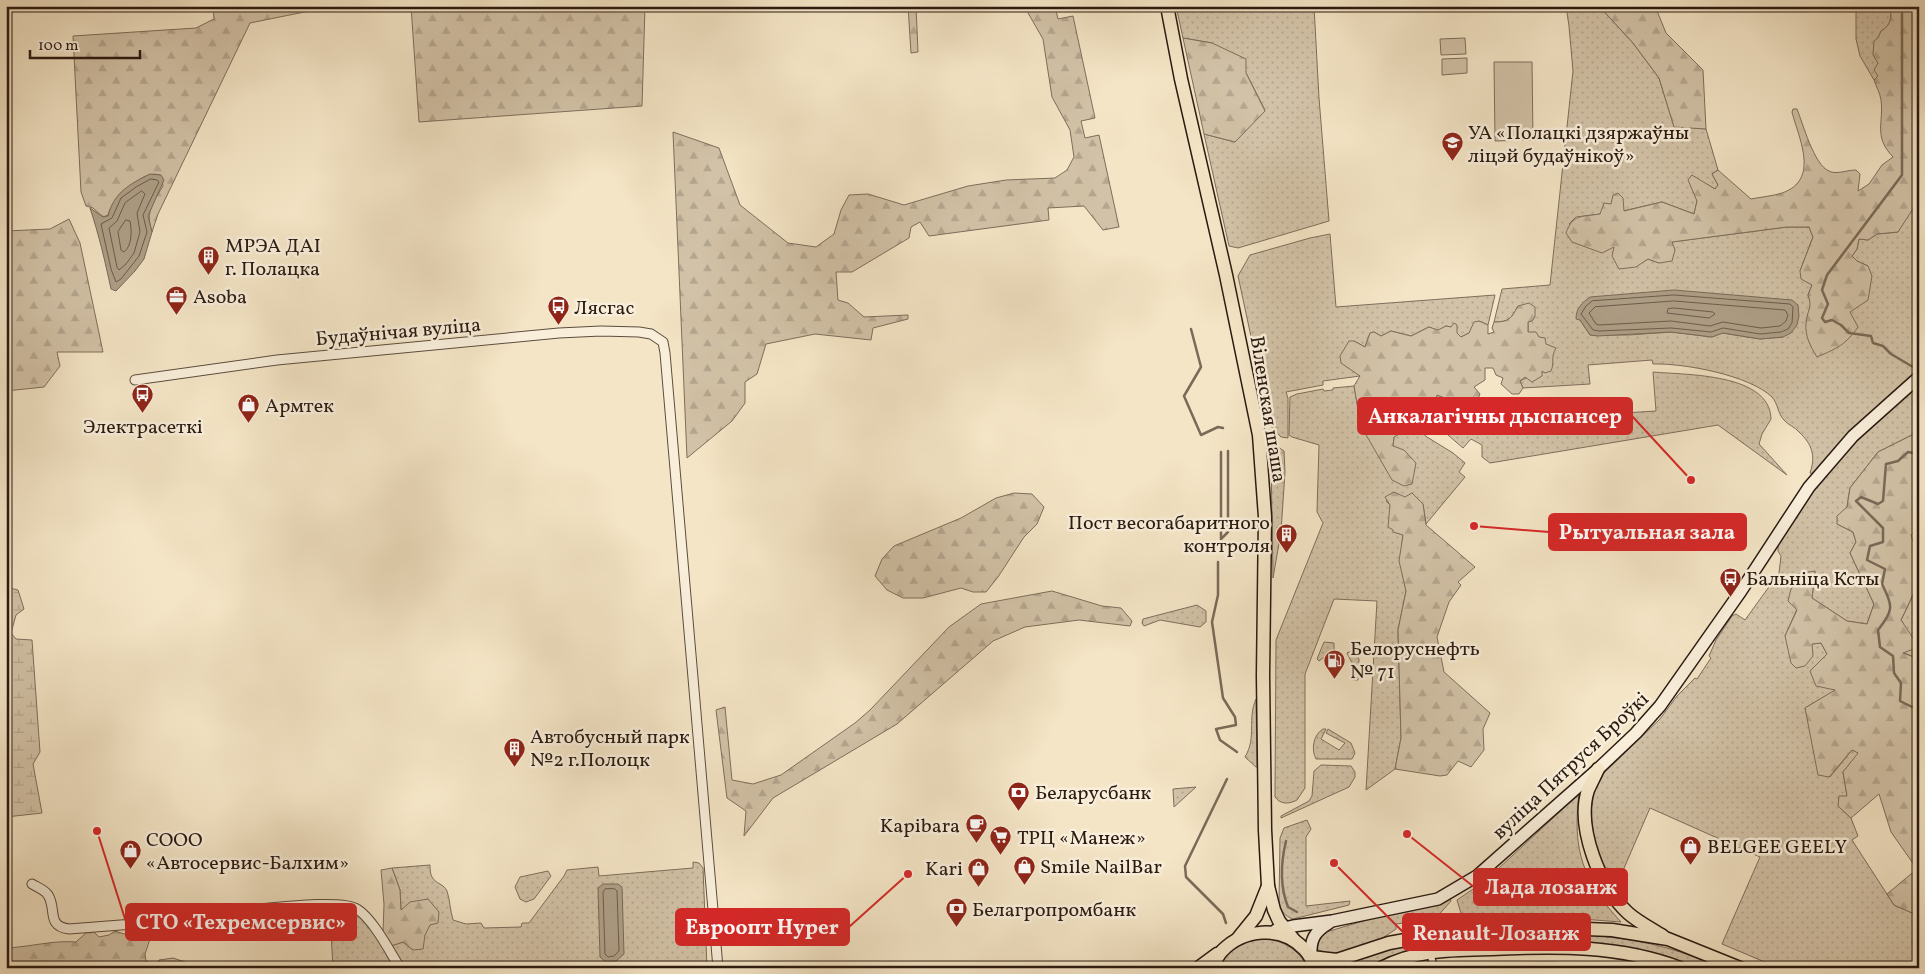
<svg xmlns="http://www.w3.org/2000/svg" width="1925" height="974" viewBox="0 0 1925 974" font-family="Vollkorn,serif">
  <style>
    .grass { fill: url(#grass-dots); stroke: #7e6e5c; fill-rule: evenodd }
    .forest { fill: url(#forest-firs); stroke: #7e6e5c }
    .wetland { fill: url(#wetland-marsh); stroke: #7e6e5c }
    .pitch { fill: #d2c2a7; stroke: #7e6e5c }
    .water { fill: #afa088; stroke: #7a6a58 }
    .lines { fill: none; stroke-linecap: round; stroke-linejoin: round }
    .shore { stroke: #6c5d4c; stroke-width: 1 }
    .stream { stroke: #7a6a58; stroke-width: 2.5 }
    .pedestrian-casing { stroke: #5c4d3e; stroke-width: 9 }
    .minor-casing { stroke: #5c4d3e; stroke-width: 11 }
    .secondary-casing { stroke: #2a1a11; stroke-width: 14 }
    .primary-casing { stroke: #2a1a11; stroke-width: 15 }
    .pedestrian { stroke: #f8eeda; stroke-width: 6 }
    .minor { stroke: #f8eeda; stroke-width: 9 }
    .secondary { stroke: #f8eeda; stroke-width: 11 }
    .primary { stroke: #f4e5c6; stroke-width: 12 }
    .labels { text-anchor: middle; stroke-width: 5; stroke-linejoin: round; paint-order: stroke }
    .poi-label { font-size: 20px; fill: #2a1a11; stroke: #f8eeda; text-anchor: start }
    .street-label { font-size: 20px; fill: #2a1a11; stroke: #f8eeda }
    .leader { fill: none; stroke: #d62828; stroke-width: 2 }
    .callout-dot { fill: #d62828; stroke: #f8eeda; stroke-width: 2 }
    .callout { fill: #d62828; stroke: #d62828; stroke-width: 2 }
    .callout-label { font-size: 21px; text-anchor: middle; font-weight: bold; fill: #fff }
  </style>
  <defs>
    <pattern id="grass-dots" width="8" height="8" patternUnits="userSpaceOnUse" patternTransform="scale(1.25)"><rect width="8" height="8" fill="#d2c2a7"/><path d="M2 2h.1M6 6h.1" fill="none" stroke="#b4a68f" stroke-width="1.8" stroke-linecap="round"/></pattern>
    <pattern id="forest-firs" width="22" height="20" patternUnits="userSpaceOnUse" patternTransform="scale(1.25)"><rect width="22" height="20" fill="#d2c2a7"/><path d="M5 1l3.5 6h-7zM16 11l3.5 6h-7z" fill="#b4a68f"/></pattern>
    <pattern id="wetland-marsh" width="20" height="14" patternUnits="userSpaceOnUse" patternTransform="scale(1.25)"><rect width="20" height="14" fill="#d2c2a7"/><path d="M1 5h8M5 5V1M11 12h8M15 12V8" fill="none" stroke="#b4a68f"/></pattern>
  </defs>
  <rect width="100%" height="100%" fill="#f4e5c6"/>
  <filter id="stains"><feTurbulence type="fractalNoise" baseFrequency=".004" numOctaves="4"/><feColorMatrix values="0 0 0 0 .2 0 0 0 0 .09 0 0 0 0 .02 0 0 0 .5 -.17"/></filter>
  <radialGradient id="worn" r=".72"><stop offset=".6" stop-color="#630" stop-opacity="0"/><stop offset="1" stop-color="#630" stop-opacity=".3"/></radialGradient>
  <g class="grass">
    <path d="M1176 6H1314L1319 98 1329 221 1238 248 1229 246 1204 134 1235 142 1265 110 1246 73 1212 43 1183 38Z"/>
    <path d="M1566 6H1599L1633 43 1659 78 1674 126 1706 129 1718 170 1712 174 1718 185 1715 189 1692 176 1697 201 1694 214 1662 202 1623 211 1611 204 1600 214 1576 217 1569 224 1614 247 1636 266 1648 259 1659 263 1675 250 1671 242 1787 227H1809L1813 237 1800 271 1812 285 1808 295 1811 304 1806 322 1850 312 1868 266 1857 261 1852 256 1857 249 1859 239 1868 240 1877 234 1898 232 1914 193 1919 191V369L1849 432 1812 474 1810 473C1816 456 1812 444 1799 432 1795 427 1788 425 1784 420 1778 414 1778 404 1772 397 1749 375 1683 363 1653 364L1652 360 1588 365 1590 384 1523 388 1520 381 1553 365C1549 348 1544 340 1528 332V322L1518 306C1511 319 1509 322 1494 322L1502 289 1550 285 1573 71 1569 26ZM1580 320 1783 337 1760 339 1722 333 1712 337 1671 332 1629 335H1590Z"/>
    <path d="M1856 6H1891C1891 17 1892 25 1881 31L1878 39V76L1874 80 1860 56 1856 39Z"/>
    <path d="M1330 234 1336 307 1495 295 1488 325 1479 321 1469 333 1461 337 1451 327 1446 326 1438 331 1429 327 1411 336 1391 331 1381 336 1374 332 1370 333 1365 347 1354 341 1360 376 1323 381V385L1286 392 1288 398V438L1281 437 1270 425 1238 276 1250 255 1310 238Z"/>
    <path d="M1653 372C1686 375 1770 373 1771 419L1762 434 1759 444 1787 475 1718 425 1490 463 1482 457V445L1471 439 1463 448 1426 416 1435 404 1436 395 1450 399 1460 412 1468 413 1491 422H1518L1521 412 1548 411 1553 402 1569 407 1591 404 1592 415 1656 411Z"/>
    <path d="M1919 382V427L1914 434 1878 452 1850 488 1847 507 1837 524 1853 532 1856 542 1850 553 1874 604 1867 624 1847 621 1812 598 1815 571 1791 589 1797 609 1785 636 1812 644 1821 643 1827 654 1836 690 1805 708 1808 721 1830 777 1852 750 1859 753 1843 772 1847 796 1838 806 1851 818 1858 836 1852 840 1894 905 1919 916V935L1914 938 1919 968H1779L1722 944 1760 857 1650 808 1615 889 1602 866 1594 840 1591 813 1593 793 1601 776 1660 719 1677 696 1695 678 1697 679 1711 658 1709 656 1716 640 1732 616 1736 614 1745 620 1779 573 1781 556 1778 551V545L1812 490 1856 439Z"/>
    <path d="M1354 386 1361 426 1393 447 1394 437 1402 424 1399 413 1427 437 1453 453 1465 463 1459 472 1465 477 1426 524 1423 504 1405 498 1386 501 1390 505 1394 532 1403 535 1400 561 1406 591 1398 630 1401 738 1395 769 1366 790 1377 601 1334 599 1305 674V788L1297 800C1289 804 1281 805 1275 797L1276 640 1323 523 1317 512 1319 445 1292 437 1289 435 1290 397 1297 394 1323 389 1324 391 1333 390V388Z"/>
    <path d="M1278 447 1284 451 1285 472 1281 532 1273 578 1271 458 1274 449Z"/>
    <path d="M1919 583V659L1902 652 1916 648 1901 620Z"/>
    <path d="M1197 605 1206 611V622L1200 627 1160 620 1144 626 1142 623 1143 619Z"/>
    <path d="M1324 642 1334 643V650L1319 661 1317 659Z"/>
    <path d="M1349 652 1355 653 1359 659 1358 680H1353V665L1347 653Z"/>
    <path d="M1256 699 1257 767H1256L1245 757C1257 737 1247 719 1256 699Z"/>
    <path d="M1323 729H1326L1321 739 1339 750 1345 743 1326 733 1328 729 1351 743 1355 753 1352 759H1316C1311 750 1313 735 1323 729Z"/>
    <path d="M1321 765 1351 766 1355 772V777L1349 787 1281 818V816L1309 801 1312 796 1314 771Z"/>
    <path d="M1196 787 1174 807 1173 789Z"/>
    <path d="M1579 794C1572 850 1583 881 1621 922L1556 917 1463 920 1457 900 1485 881Z"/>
    <path d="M1307 820 1311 829 1306 837V906L1350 901 1349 905 1293 919C1285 916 1281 912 1279 903L1280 838 1284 828Z"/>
    <path d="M693 862 699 863 703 868 707 968H405L391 946 403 942 413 950 430 925 401 911 400 890 392 868 430 865C430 868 430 874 432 877 436 884 444 884 447 891 450 900 450 910 453 920L466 924 481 923 484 928 521 927 522 923H529L564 876 567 870 598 867 599 876 693 868Z"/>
    <path d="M548 871 551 876 534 899 526 902 520 899 515 887 520 877Z"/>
    <path d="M1450 899 1451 901 1435 919 1396 924V929L1381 939 1334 955 1327 954 1315 948 1316 940 1323 933 1380 916 1439 904Z"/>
    <path d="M346 908C363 909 386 954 395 968H333L330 914 331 912 346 911Z"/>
    <path d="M1536 932C1580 934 1624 936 1667 948 1686 953 1704 961 1722 968H1696L1666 956 1632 948 1588 943H1474V936Z"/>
    <path d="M1263 938C1284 941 1298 949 1308 968H1218C1228 949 1243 941 1263 938Z"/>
    <path d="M1416 941 1409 951 1388 957 1367 968H1329L1393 946Z"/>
    <path d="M1551 962 1620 968H1438L1442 964Z"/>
  </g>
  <g class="forest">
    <path d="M213 6H334L250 23 158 214 152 232C145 211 153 203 163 186L160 175C157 174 152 174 149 175 135 179 111 201 108 215L103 217 93 208 86 206 81 192 73 36 196 28 214 19Z"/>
    <path d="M411 6H645L642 106 419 122Z"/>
    <path d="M908 6H916L918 52 911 53Z"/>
    <path d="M1024 6H1055L1058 19 1073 16 1095 118 1081 121 1085 138 1099 135 1119 227 1103 230 1084 206 1048 208 1049 220 929 236 920 222 911 227 909 238 852 272H836L838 300 848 303 864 317 908 315V319L873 328 871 340 815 334 766 344 757 374 745 382V403L732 421 687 458 673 132 719 148 740 205 788 243 816 247 834 234 841 210 849 195 868 194 904 205 968 186 1006 180 1055 178 1067 170 1074 157 1070 130 1052 97 1043 39Z"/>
    <path d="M1599 6H1655L1666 33 1703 70 1706 129 1674 127 1659 78 1633 43Z"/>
    <path d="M1891 6H1913L1918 31 1916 43 1919 55V113L1917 121 1919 140V191L1914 193 1918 201 1898 232 1877 234 1868 240 1859 239 1857 249 1852 256 1857 261 1868 266 1872 276 1868 300 1850 312 1858 327C1845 345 1838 348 1817 357 1810 346 1805 336 1806 323 1807 310 1813 308 1808 295L1812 285 1801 279 1800 271 1813 237 1809 227H1787L1672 242 1675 250 1672 261 1659 263 1648 259 1636 267 1619 269 1612 256 1614 247 1602 253 1572 242 1566 233C1573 214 1581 217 1600 214L1604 203 1611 204 1613 195 1618 193 1623 198 1624 211 1662 202 1694 214 1697 201 1688 180 1692 175 1715 189 1718 185 1712 174 1718 170 1751 199C1761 197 1773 196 1782 193 1820 180 1799 139 1792 112L1793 109H1797C1803 124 1814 165 1829 171 1836 175 1847 170 1856 170L1860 174 1858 191 1869 184 1882 165 1893 157C1873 136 1884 123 1881 100 1880 93 1876 86 1874 80L1878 76 1874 70 1878 63 1873 55 1874 41 1878 38 1881 31C1892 25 1891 17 1891 6Z"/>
    <path d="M1183 38 1212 43 1246 59V73L1265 111 1235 142 1204 134Z"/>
    <path d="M69 219 80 243 103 352H57L60 366 44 387 6 391V231L50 229Z"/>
    <path d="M1529 303 1535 307V317L1532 321 1528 322V332H1536L1539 337 1545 338 1546 344 1556 348C1550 359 1555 362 1551 371L1545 373 1542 371V376L1532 382 1525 377 1520 381 1523 388 1519 394H1512L1501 384 1503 378 1496 375 1493 368H1485V380L1474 387 1480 394 1478 399 1473 397 1475 408 1468 413H1460L1450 400 1437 395 1435 404 1420 423 1402 409 1399 413 1402 424 1401 433 1394 437 1393 446 1404 450 1416 463 1412 484 1404 486 1392 480 1361 426 1354 386 1360 376 1341 363 1340 356 1349 341H1354L1365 347 1370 333 1374 332 1381 336 1391 331 1411 336 1429 327 1438 330 1446 326 1451 327 1454 323 1457 325V333L1461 337 1469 333 1474 322 1479 321 1488 325V334L1494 332 1492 328 1494 322C1509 322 1511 319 1518 306Z"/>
    <path d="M1919 427V527L1911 535C1925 575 1918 584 1901 620L1919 647 1903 653 1919 659V916L1894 905 1887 894 1917 869 1891 832 1879 794 1851 818 1838 806 1839 796H1847L1843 772 1858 753 1852 750 1829 777 1818 775 1805 708 1835 690 1816 686 1810 671 1827 654 1821 643 1812 644 1813 656 1805 666 1796 668 1791 663 1785 636 1797 610 1788 601 1791 589 1798 582 1797 574 1815 571 1812 598 1847 621 1867 624 1874 604 1850 553 1856 542 1853 532 1837 524V516L1847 507 1850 488 1878 452 1914 434Z"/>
    <path d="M1394 492 1405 497 1412 493 1423 504 1426 525 1475 567 1458 582 1461 585 1449 602 1437 637 1444 672 1490 713 1483 729 1484 750 1471 767 1458 761 1447 775 1440 776 1395 769 1401 738 1398 630 1406 591 1399 561 1403 535 1393 532V530L1388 527 1390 505 1385 497Z"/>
    <path d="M1014 493 1032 494 1044 507 1037 524 1024 537 998 577 986 592H973L961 588 923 598H903L887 590 875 576 882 559 894 546 961 518 996 498Z"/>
    <path d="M1052 591 1102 606 1121 608 1132 621 1130 626 1079 620 1025 627 993 641 897 724 773 798 744 836 746 811 727 798 716 710 725 707 732 780 753 784 781 775 855 723 870 710 949 627 981 604Z"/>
    <path d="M392 868 400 890 401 910 410 902 428 899 439 912 438 923 430 925 425 935 423 949 413 950 403 942 391 946 383 933 384 904 381 870Z"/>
    <path d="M144 929 151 936 145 954 146 961 157 966 159 960 173 958 191 964V968H6V948C30 947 53 940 76 942L87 932H94L99 937 109 935 115 931 124 934 132 931Z"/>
  </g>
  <path class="wetland" d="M6 587 18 590 24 609 16 615 11 633 16 639 32 640 40 752 33 764 42 813 6 817Z"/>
  <g class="pitch">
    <path d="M1465 38 1466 54 1441 55 1440 39Z"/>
    <path d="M1467 58V73L1442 75V59Z"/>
    <path d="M1494 62H1532L1533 140 1495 141Z"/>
  </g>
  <g class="water">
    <path d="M150 174 161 175 164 180 148 216 152 232 144 259 135 271 116 291 111 289C105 261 99 235 90 208L103 217 108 216C114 192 130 184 150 174Z"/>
    <path d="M1674 290 1792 300 1798 305 1799 316 1797 325 1791 333 1783 337 1760 339 1723 333 1712 337 1671 332 1598 336 1590 335 1580 320 1576 319C1576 308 1582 303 1590 297Z"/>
    <path d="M603 884H618L622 887 624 954 616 961 606 962 600 957 598 888Z"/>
  </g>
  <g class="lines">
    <g class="shore">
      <path d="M151 179 157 180 159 182 143 215 147 232 139 256 121 279 116 282 111 269 101 224 112 218 121 198 136 187Z"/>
      <path d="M142 191 145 194 137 213 140 232 134 253 126 264 119 270 117 267 109 228 117 221 125 203Z"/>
      <path d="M126 220 130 221C132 231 132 246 124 252L121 250 118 232Z"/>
      <path d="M1674 295 1790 304 1793 307 1792 323 1788 329 1781 332 1760 334 1723 328 1711 332 1671 328 1599 331 1593 330 1581 314 1586 306 1592 301Z"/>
      <path d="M1674 301 1785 310 1788 315 1786 321 1780 326 1761 328 1723 322 1710 326 1671 321 1599 325 1596 324 1589 313 1595 307Z"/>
      <path d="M1674 308 1713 312 1715 314 1709 318 1667 313 1668 309Z"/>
      <path d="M615 889 617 891 619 951 614 956 608 957 605 954 603 892 605 889Z"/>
    </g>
    <g class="stream">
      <path d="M1902 6V175L1827 275 1822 290 1828 304 1822 318 1825 322 1832 320 1841 325 1849 333 1871 336 1873 343 1883 346 1891 354 1913 367"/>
      <path d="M1191 329 1201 367 1184 396 1201 435 1218 427 1223 428"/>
      <path d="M1221 452V538"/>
      <path d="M1919 454 1908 452 1898 461 1886 464 1883 501 1878 504 1861 497 1856 501 1883 528V542L1870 546 1867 560 1885 569 1882 584C1893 607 1894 610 1878 630L1880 647 1893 656 1894 673 1901 683 1900 701 1912 707 1919 705"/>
      <path d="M1221 539 1228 532V451"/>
      <path d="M1218 562V595L1212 622 1223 698 1235 717 1236 725 1216 729 1220 740 1237 752"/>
      <path d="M1286 841C1281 862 1280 887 1288 907L1297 912"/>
      <path d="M1226 923 1223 914 1186 877 1185 866 1227 779"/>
    </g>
    <defs>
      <path id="pedestrian" d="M1430 952 1434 968"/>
      <g id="minor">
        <path d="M135 380 277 360 559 333 601 331 639 332 651 334 663 342 665 353 718 968"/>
        <path d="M32 884C37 887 45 890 48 895 57 909 46 926 69 929L185 920 189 918 195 910 200 909C212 910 223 912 235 911 258 910 341 898 357 909 373 919 390 952 400 968"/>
      </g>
      <g id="secondary">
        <path d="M1276 930 1293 926 1332 921 1438 899 1477 876 1598 769 1636 733 1660 706 1741 591 1809 487 1853 436 1919 377"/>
        <path d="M1311 957C1310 940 1314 932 1329 923"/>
      </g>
      <g id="primary">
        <path d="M1167 6 1181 79 1226 275 1259 435 1265 517 1263 675 1265 830 1268 886 1274 910 1279 921 1294 940"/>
        <path d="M1598 769C1595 776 1591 783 1588 790 1576 827 1600 888 1628 913 1638 922 1652 929 1663 936"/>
        <path d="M1239 937 1256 916 1268 886"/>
        <path d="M1311 957 1337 960 1389 943 1460 930 1534 927 1612 930 1668 939 1740 968"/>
        <path d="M1198 968 1217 954"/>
        <path d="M1212 968C1215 962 1218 955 1222 951 1243 929 1281 925 1303 948 1309 953 1312 961 1316 968"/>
        <path d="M1381 968C1419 949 1452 950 1492 949 1556 946 1620 945 1680 968"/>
      </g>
    </defs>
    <use href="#pedestrian" class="pedestrian-casing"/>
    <use href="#minor" class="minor-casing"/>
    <use href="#secondary" class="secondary-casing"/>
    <use href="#primary" class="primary-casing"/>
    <use href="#pedestrian" class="pedestrian"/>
    <use href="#minor" class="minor"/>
    <use href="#secondary" class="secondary"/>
    <use href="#primary" class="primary"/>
  </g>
  <defs>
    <symbol id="university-pin" viewBox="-11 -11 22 30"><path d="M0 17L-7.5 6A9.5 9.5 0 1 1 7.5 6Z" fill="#8f2418" stroke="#f8eeda"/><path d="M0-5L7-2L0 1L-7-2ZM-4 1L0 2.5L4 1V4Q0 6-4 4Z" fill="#fff"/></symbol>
    <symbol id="building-pin" viewBox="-11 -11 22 30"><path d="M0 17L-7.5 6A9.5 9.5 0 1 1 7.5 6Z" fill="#8f2418" stroke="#f8eeda"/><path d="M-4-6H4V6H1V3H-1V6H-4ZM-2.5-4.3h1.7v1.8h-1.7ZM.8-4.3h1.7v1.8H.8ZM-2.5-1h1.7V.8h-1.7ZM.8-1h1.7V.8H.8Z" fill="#fff"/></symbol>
    <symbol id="office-pin" viewBox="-11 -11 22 30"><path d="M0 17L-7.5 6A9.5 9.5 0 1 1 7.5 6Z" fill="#8f2418" stroke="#f8eeda"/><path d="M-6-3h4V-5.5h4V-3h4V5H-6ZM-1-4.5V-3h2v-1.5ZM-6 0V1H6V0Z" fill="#fff"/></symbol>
    <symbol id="bus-pin" viewBox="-11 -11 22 30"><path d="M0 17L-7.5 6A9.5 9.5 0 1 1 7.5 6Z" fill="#8f2418" stroke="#f8eeda"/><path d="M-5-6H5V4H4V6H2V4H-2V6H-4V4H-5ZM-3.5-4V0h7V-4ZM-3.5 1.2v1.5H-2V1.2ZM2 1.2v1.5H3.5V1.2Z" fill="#fff"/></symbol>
    <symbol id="shop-pin" viewBox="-11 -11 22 30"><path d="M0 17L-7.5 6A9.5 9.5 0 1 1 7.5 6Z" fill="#8f2418" stroke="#f8eeda"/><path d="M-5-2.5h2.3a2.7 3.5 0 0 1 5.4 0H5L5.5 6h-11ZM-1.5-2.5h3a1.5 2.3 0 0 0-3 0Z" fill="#fff"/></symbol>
    <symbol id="fuel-pin" viewBox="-11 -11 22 30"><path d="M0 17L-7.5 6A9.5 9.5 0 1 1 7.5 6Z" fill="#8f2418" stroke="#f8eeda"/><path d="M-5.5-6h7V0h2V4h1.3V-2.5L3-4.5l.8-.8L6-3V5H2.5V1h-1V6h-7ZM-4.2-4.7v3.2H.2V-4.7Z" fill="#fff"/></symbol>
    <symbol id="bank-pin" viewBox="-11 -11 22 30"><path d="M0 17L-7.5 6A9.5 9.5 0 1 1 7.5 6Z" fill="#8f2418" stroke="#f8eeda"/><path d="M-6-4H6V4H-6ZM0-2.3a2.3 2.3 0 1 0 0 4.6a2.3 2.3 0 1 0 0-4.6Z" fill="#fff"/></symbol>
    <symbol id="cafe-pin" viewBox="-11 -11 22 30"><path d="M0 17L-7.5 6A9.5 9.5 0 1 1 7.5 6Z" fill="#8f2418" stroke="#f8eeda"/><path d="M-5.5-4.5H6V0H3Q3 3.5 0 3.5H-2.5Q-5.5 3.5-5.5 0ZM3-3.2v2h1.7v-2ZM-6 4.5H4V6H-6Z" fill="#fff"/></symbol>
    <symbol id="supermarket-pin" viewBox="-11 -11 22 30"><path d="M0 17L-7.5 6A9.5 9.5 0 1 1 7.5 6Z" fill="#8f2418" stroke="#f8eeda"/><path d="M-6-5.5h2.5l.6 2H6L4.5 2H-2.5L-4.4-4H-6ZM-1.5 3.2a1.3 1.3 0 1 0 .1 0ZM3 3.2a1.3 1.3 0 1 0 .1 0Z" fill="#fff"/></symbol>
  </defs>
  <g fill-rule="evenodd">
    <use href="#university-pin" x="1440" y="130" width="25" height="34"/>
    <use href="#building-pin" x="196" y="244" width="25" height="34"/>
    <use href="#office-pin" x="164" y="284" width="25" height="34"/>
    <use href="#bus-pin" x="546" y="294" width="25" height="34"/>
    <use href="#bus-pin" x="130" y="382" width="25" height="34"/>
    <use href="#shop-pin" x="236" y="392" width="25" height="34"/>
    <use href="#building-pin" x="1274" y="522" width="25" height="34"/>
    <use href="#bus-pin" x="1718" y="566" width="25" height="34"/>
    <use href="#fuel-pin" x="1322" y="648" width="25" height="34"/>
    <use href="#building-pin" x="502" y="736" width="25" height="34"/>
    <use href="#bank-pin" x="1006" y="780" width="25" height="34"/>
    <use href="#cafe-pin" x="964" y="812" width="25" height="34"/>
    <use href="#supermarket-pin" x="988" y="824" width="25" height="34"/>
    <use href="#shop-pin" x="1678" y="834" width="25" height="34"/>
    <use href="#shop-pin" x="118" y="838" width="25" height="34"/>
    <use href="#shop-pin" x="1012" y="854" width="25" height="34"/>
    <use href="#shop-pin" x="966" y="856" width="25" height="34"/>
    <use href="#bank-pin" x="944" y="896" width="25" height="34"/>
  </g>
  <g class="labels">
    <g class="poi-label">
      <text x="1468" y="139">УА «Полацкі дзяржаўны<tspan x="1468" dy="23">ліцэй будаўнікоў»</tspan></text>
      <text x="225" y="252">МРЭА ДАІ<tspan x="225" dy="23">г. Полацка</tspan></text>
      <text x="193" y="303">Asoba</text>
      <text x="574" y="314">Лясгас</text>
      <text x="265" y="412">Армтек</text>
      <text x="143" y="433" text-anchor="middle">Электрасеткі</text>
      <text x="1270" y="529" text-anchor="end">Пост весогабаритного<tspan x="1270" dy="23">контроля</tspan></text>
      <text x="1746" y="585">Бальніца Ксты</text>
      <text x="1350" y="655">Белоруснефть<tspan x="1350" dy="23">№ 71</tspan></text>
      <text x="530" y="743">Автобусный парк<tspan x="530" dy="23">№2 г.Полоцк</tspan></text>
      <text x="1035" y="799">Беларусбанк</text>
      <text x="960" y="832" text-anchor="end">Kapibara</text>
      <text x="1017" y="844">ТРЦ «Манеж»</text>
      <text x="146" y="846">СООО<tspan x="146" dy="23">«Автосервис-Балхим»</tspan></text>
      <text x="1707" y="853">BELGEE GEELY</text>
      <text x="1040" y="873">Smile NailBar</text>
      <text x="963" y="875" text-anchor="end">Kari</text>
      <text x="972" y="916">Белагропромбанк</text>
    </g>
    <g class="street-label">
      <text transform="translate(398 331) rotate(-5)" y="7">Будаўнічая вуліца</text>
      <text transform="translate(1269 409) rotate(81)" y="7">Віленская шаша</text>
      <text transform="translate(1570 765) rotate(-43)" y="7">вуліца Пятруся Броўкі</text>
    </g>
  </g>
  <path class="leader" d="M1691 480L1632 416M1474 526L1549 532M1407 834L1474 887M97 831L126 922M908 874L849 927M1334 863L1403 932"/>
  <g class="callout-dot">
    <circle cx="1691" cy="480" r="5"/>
    <circle cx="1474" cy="526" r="5"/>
    <circle cx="1407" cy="834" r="5"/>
    <circle cx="97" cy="831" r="5"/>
    <circle cx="908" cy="874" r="5"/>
    <circle cx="1334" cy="863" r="5"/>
  </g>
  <g class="callout">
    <rect x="1358" y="398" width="274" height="36" rx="5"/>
    <rect x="1549" y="514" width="197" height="36" rx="5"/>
    <rect x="1474" y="869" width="153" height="36" rx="5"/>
    <rect x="126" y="904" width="230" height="36" rx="5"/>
    <rect x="676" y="909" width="173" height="36" rx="5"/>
    <rect x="1403" y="914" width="187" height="36" rx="5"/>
  </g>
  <g class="callout-label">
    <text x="1495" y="423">Анкалагічны дыспансер</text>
    <text x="1647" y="539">Рытуальная зала</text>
    <text x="1551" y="894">Лада лозанж</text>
    <text x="241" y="929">СТО «Техремсервис»</text>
    <text x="762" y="934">Евроопт Hyper</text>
    <text x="1496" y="940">Renault-Лозанж</text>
  </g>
  <rect width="1925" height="974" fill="none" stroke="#f4e5c6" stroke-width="25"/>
  <rect x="8" y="8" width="1910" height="959" fill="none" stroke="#2a1a11" stroke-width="2.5"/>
  <rect x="12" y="12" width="1900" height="949" fill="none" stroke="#2a1a11"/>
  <path d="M30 50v8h110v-8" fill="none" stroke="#2a1a11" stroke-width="2.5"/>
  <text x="38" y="50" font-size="15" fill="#2a1a11" stroke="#f8eeda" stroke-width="4" paint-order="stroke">100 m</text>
  <rect width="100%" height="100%" filter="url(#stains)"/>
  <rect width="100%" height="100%" fill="url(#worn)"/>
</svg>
